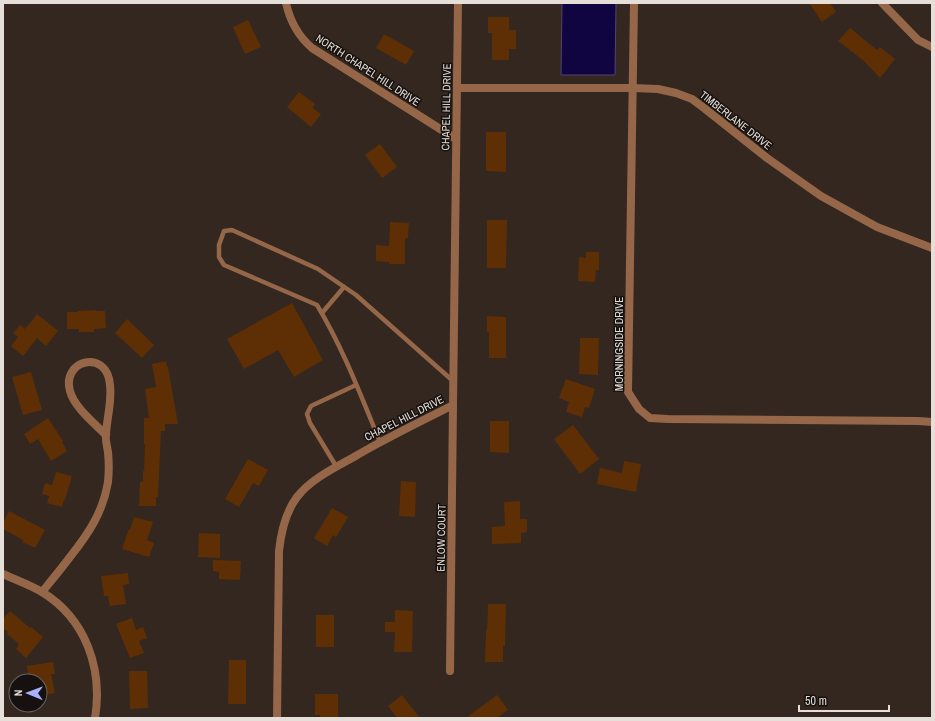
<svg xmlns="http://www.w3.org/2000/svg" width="935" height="721" viewBox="0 0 935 721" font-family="'Archivo Narrow',sans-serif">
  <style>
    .water { fill: #100441; stroke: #50456f }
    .building { fill: #5e2f05 }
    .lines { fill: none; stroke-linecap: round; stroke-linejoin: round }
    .service { stroke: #956748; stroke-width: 4.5 }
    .minor { stroke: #956748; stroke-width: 8 }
    .labels { text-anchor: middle; stroke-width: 3; stroke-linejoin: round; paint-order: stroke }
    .street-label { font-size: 11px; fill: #e6ded9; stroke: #16110e }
  </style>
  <rect width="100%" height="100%" fill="#33271f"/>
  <path class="water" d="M562 3H616L615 75H561Z"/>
  <g class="building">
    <path d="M809 3H830L836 12 822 22Z"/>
    <path d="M488 17H509V30H516V49H509V60H492V33H488Z"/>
    <path d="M248 20 261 47 245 54 233 27Z"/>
    <path d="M850 28 877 50 880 47 895 59 880 78 864 61 838 41Z"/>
    <path d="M384 34 414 51 406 65 376 48Z"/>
    <path d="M299 92 315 104 313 108 321 114 311 127 287 107Z"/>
    <path d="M486 132H506V172L486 171Z"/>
    <path d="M380 144 397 167 382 178 365 155Z"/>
    <path d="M487 220H507L506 268H487Z"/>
    <path d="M390 222 409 223 408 238H405V264H389V262L376 261V245L389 246Z"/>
    <path d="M586 252H599V270H596L595 282 578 281 579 257 586 258Z"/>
    <path d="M292 303 323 360 294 377 278 350 244 369 227 339Z"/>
    <path d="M96 310V311H105L106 328 94 329V332H79V329H67V312H78V311Z"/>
    <path d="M37 314 58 331 46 346 37 338 23 356 11 346 18 337 13 333 20 325 25 329 26 327H27Z"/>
    <path d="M487 316 506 317V358H489V332H487Z"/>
    <path d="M127 319 154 345 142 358 115 333Z"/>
    <path d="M580 338H599L598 375 579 374Z"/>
    <path d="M166 361 167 367H168L178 424H165V431H161L158 497H156V506H139L140 482H143V471H144L145 444H144V418H149L145 389 156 387 152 364Z"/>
    <path d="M31 372 42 410 23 415 12 377Z"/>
    <path d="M566 379 595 389 589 408 585 407 582 417 566 412 569 402 559 398Z"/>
    <path d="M48 418 63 441 62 442 67 451 51 461 38 439 30 444 24 434Z"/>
    <path d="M490 421H509V453L490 452Z"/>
    <path d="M573 425 599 459 580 474 554 439Z"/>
    <path d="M248 459 268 470 259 486 253 483 239 507 225 499Z"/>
    <path d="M624 461 641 464 636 492 597 484 600 468 622 473Z"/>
    <path d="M56 472 72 476 65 500H64L62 507 47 503 49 496 42 494 45 483 52 485Z"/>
    <path d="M401 481 416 482 415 517 399 516Z"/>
    <path d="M520 501V519H527V532L521 533V543L492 544V527L505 526 504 502Z"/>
    <path d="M332 508 348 517 336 537 333 535 327 546 314 538Z"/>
    <path d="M9 511 45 530 35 548 22 542 23 540 3 529V523Z"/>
    <path d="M134 517 153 522 147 540 154 543 149 557 122 549 129 529 130 530Z"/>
    <path d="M199 533 220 534V558L198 557Z"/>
    <path d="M213 560 241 561 240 580 219 579V572L213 571Z"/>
    <path d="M128 573 129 584 123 585 126 604 110 606 108 596H104L101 576Z"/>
    <path d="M488 604H506L505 646H503V662H485L486 630H487Z"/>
    <path d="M395 610 413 611 412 652H394L395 632H385V622H395Z"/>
    <path d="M10 611 30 628 31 627 43 637 26 658 16 649 19 644 7 634 8 632 3 628V619Z"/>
    <rect x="316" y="615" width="18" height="32"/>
    <path d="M132 618 136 630 143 627 147 638 139 641 144 653 130 658 116 624Z"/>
    <path d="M229 660H246V704H228Z"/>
    <path d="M53 662 55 674H51L55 693 40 696V681H38L37 677 29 678 27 666Z"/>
    <path d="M129 671H147L148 708 130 709Z"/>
    <path d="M315 694H338V718H320V715H315Z"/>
    <path d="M402 695 420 718H397L388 706Z"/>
    <path d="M497 695 508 710 497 718H466Z"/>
  </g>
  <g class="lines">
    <g class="service">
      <path d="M322 313 344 287"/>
      <path d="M380 442C361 396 343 348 317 305L224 265 219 257V245L224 231 232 230 318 269 356 295 453 381"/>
      <path d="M336 466 310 423 307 414 311 406 356 385"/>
    </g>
    <g class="minor">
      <path d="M286 3C290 21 298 36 312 48L456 139"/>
      <path d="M634 3 628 392 639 409 650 418 668 419 918 421 932 422"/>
      <path d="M882 3 918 40 932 47"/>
      <path d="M457 88H633L658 89 676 93 692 99 704 108 767 158 821 196 877 227 932 248"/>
      <path d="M3 574C16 580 30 585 42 592 86 619 103 669 95 718"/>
      <path d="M42 592C51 581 61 569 70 557 89 533 103 512 108 482 109 472 109 462 108 452 107 446 105 439 106 434 107 417 112 402 110 385 107 348 61 360 70 391 74 407 94 423 106 435"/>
      <path d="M450 671 453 405"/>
      <path d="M277 718 279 551C281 532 285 513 297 497 311 479 334 468 354 457 386 438 420 422 453 405L458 3"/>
    </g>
  </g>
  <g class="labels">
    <g class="street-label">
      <text transform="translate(368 70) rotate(33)" y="4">NORTH CHAPEL HILL DRIVE</text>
      <text transform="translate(446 107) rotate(-89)" y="4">CHAPEL HILL DRIVE</text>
      <text transform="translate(736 120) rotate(38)" y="4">TIMBERLANE DRIVE</text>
      <text transform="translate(619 344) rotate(-90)" y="4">MORNINGSIDE DRIVE</text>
      <text transform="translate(404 418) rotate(-27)" y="4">CHAPEL HILL DRIVE</text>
      <text transform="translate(441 538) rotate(-89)" y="4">ENLOW COURT</text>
    </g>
  </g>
  <rect width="935" height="721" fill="none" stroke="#e6ded9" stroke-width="8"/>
  <g transform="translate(28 693) rotate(271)"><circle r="19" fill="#16110e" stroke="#69635f"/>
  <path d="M0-3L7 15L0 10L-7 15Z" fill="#a9b0fc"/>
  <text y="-6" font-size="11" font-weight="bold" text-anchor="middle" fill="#e6ded9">N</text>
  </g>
  <path d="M799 705v6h90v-6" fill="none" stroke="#e6ded9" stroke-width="2"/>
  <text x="805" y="705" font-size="12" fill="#e6ded9" stroke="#16110e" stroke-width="3" paint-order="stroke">50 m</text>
</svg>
